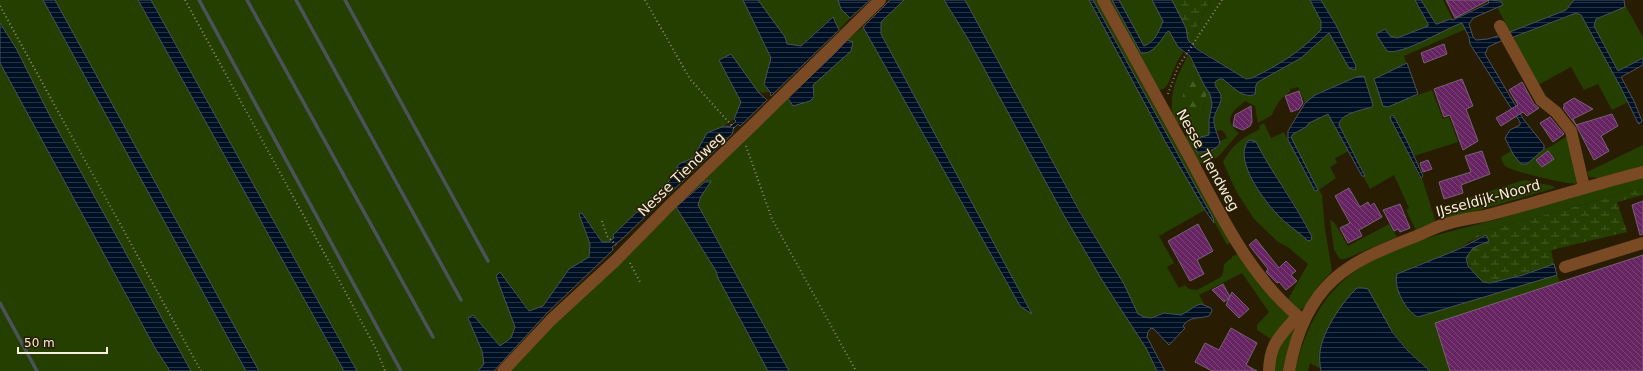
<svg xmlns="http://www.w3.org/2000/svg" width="1643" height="371" viewBox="0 0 1643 371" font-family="'DejaVu Sans',sans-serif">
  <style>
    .green { fill: #243f00; fill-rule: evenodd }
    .forest { fill: url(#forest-firs) }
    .wetland { fill: url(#wetland-marsh) }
    .water { fill: url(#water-rules); stroke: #4a535c }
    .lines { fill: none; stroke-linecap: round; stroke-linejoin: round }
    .stream { stroke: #4a535c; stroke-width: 3.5 }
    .building { fill: url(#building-back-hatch); stroke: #7a6177 }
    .path { stroke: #918873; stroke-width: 2; stroke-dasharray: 1 3; stroke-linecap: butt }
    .minor { stroke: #7a4a24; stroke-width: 12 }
    .labels { text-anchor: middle; stroke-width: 3; stroke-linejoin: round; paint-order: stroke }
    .street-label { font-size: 14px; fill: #f6efdf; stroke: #281d02 }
  </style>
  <defs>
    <pattern id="forest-firs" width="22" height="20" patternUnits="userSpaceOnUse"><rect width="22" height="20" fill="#243f00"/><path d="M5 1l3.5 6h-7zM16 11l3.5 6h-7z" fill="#445b25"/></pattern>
    <pattern id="wetland-marsh" width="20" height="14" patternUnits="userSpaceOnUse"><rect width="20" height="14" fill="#243f00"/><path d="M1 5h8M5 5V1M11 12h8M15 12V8" fill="none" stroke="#445b25"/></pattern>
    <pattern id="water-rules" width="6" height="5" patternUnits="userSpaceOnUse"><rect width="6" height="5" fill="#001024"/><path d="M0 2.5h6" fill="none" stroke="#263343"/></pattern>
    <pattern id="building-back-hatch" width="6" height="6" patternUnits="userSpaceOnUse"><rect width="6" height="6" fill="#662463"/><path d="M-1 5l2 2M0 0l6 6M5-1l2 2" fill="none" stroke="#7c4479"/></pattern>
  </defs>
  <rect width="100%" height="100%" fill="#281d02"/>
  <g class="green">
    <path d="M0 0H138L344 371H191L50 116 16 48 0 23Z"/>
    <path d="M151 0H743L771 58 764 84 770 92 759 93 731 55 719 60 741 102 734 119 724 126 707 133 693 158 679 164 669 181 613 235 614 238 609 242H602L595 230 581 221 590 244 589 257 569 269 543 306 530 311 500 272 515 327 511 338 500 346 473 315 468 318 482 351 484 364 478 371H357Z"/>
    <path d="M758 0H838L841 9 850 18 839 30 832 17 801 46 786 44 785 37Z"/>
    <path d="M904 0H944L968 39 1102 280 1146 348 1157 371H789L698 205 701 196 710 183 706 181 691 193 788 98 813 85 850 51 847 40 863 27 1020 306 1031 313 881 34V22Z"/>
    <path d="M965 0H1089L1205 210 1159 236 1174 263 1167 267 1179 288 1185 285 1189 289 1197 290 1221 277C1227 268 1218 267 1232 258V256L1239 254 1289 316 1271 339 1257 330V325L1269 312 1242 273 1199 295 1205 305C1194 302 1191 313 1181 315 1176 316 1171 313 1166 313 1156 312 1151 322 1140 315 1132 310 1126 287 1120 278 1065 187 1015 94 965 0Z"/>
    <path d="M1093 0H1099L1231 242 1227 245Z"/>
    <path d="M1106 0H1172L1187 32 1179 48 1183 52C1180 57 1177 61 1175 67 1171 74 1169 90 1159 90Z"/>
    <path d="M1210 0H1310L1321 21V29C1309 47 1268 77 1246 79L1197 48 1190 42Z"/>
    <path d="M1321 0H1415L1428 24V26L1397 38 1390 36 1387 30 1394 52 1414 45 1461 23 1463 24 1466 29 1404 56 1406 63 1374 79 1384 107 1432 90 1443 119 1449 117 1458 142 1414 156 1394 116 1390 117 1420 178H1422L1436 223 1416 230 1406 210 1409 208 1394 175 1370 189 1363 176 1365 175 1339 125C1340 113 1363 110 1372 107L1373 105 1370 97 1356 77 1316 94 1305 103 1298 87 1290 89V92C1281 97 1276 105 1272 115L1258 123 1255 106 1245 101C1232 112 1222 120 1239 133L1218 157 1202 164 1196 161 1183 140 1192 129 1188 123 1175 125C1167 96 1175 81 1188 55L1194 65 1185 84 1183 113 1201 116 1208 90C1214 100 1210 108 1209 119 1208 125 1211 131 1208 136L1201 137 1199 153C1207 151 1218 151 1220 141L1227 138 1224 132 1221 130 1216 131 1214 119 1221 99V95L1217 88 1215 82 1219 79H1223L1247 96 1258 82 1301 58 1329 33 1356 66 1336 25Z"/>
    <path d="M1421 0H1443L1453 20 1436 24Z"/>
    <path d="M1499 0H1574L1566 10 1510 32 1497 7 1503 5 1501 1Z"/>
    <path d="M1625 5 1643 37V58L1618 71 1594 26 1596 19 1625 7Z"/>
    <path d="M1576 13 1581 15 1587 23 1628 102 1612 110 1598 84 1584 90 1571 67 1538 85 1511 38Z"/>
    <path d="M0 63 155 348 170 371H0Z"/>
    <path d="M1328 114 1349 151 1335 158 1337 163 1330 167 1336 178 1319 190 1322 195 1325 229 1332 271 1319 285 1306 307 1299 310 1286 303 1308 264 1288 247 1278 242 1254 219 1236 191 1223 162C1233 144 1242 138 1260 129L1259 126 1264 123 1271 138 1284 132 1301 165 1318 190 1291 137 1293 134 1306 127 1309 123ZM1256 142C1273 175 1297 203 1312 237L1308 241 1276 213 1252 180Z"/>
    <path d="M1567 136 1578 182 1576 184C1566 184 1513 172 1505 166 1503 164 1502 160 1501 157L1511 151 1526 164 1544 149 1550 147Z"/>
    <path d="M1643 145V167L1599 178 1589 177 1587 172Z"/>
    <path d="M1643 178V188L1478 233C1462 252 1435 258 1412 267L1418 317 1557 275 1560 282 1435 323 1450 371H1430C1403 347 1386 326 1370 292L1357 288 1351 294 1337 313 1320 352 1321 369 1310 363 1308 371H1295C1303 337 1318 302 1345 279 1384 246 1445 233 1494 220 1543 206 1593 191 1643 178Z"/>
    <path d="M1524 180 1553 186 1555 188 1449 219 1440 213 1441 207Z"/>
    <path d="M676 207 716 271 718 278 768 371H511L573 304Z"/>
    <path d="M1330 220 1334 222 1348 246 1389 224 1397 237 1345 259H1340L1334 250Z"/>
    <path d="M1292 330 1294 331 1285 371H1272L1275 349Z"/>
  </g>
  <path class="forest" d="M1194 65 1208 90 1201 116 1198 120 1188 123C1176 108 1185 80 1194 65Z"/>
  <g class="wetland">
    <path d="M1172 0H1210L1190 42 1187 38 1186 28Z"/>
    <path d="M1643 188V195L1617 202 1627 232 1551 250 1554 264C1537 270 1519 276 1501 280 1497 281 1493 283 1489 283 1482 282 1478 277 1474 273 1461 256 1467 248 1486 243L1482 236 1470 242 1478 233Z"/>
  </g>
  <g class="water">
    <path d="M43 0H55L259 371H246Z"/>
    <path d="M138 0H151L357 371H344Z"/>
    <path d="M743 0H758L785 37 787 44 801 46 833 17 839 30 771 96 770 92 764 84 771 58Z"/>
    <path d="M838 0H870L850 18 841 9Z"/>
    <path d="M890 0H904L881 22V34L1032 314 1020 306 863 27Z"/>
    <path d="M944 0H965L1080 212 1124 284 1138 314 1144 317 1151 318 1164 313 1181 315 1188 311 1195 306 1201 304 1211 308 1212 311 1209 316C1199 319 1189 316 1183 326L1185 328 1169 345 1154 329 1151 328 1148 332 1147 337 1165 371H1157L1146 348 1102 280 1062 212 968 39Z"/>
    <path d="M1089 0H1093L1213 218 1214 223 1205 210 1166 143Z"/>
    <path d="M1112 0H1119L1144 46C1155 42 1159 31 1163 21L1152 0H1172L1186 28 1188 40 1197 49 1246 79 1252 78C1280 64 1299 53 1321 30V21L1310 0H1321L1336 25 1356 66 1355 70 1349 68 1329 33 1301 58 1258 82 1256 85 1255 94C1245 100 1231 86 1223 79H1219L1215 82C1215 89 1221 91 1221 97 1222 104 1215 111 1214 118 1213 126 1218 135 1220 143 1216 151 1206 152 1197 152L1192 144 1201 137 1209 135V120L1212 104 1210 94 1204 85 1190 56 1178 47 1169 31 1167 32C1161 40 1153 55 1141 53Z"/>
    <path d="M1415 0H1421L1436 24H1437L1450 19 1453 20 1489 3 1488 0 1501 1 1503 5 1473 18 1469 24 1473 37 1476 40 1488 39 1501 35 1503 40 1488 47 1485 54 1524 120 1544 145V149L1527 164H1521L1513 154 1505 138 1510 130 1520 125V122L1470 44 1469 37 1462 23C1446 28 1402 56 1387 51L1376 34 1385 29 1390 36 1397 38 1428 26V24Z"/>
    <path d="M1574 0H1624L1625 7 1596 19 1594 26 1618 71 1643 58V65L1621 77 1634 101 1642 121 1639 124 1638 123 1620 86 1581 15 1576 13 1511 38 1510 32 1566 10Z"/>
    <path d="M0 23 16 48 50 116 191 371H170L155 348 0 63Z"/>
    <path d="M847 40 853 42 851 51 813 85 814 97 810 101 793 106 788 98 834 54Z"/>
    <path d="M731 54 759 93 767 100 740 126 738 124 733 129V133L623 238 612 247 613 250 547 313 494 371H478L484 364 482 351 468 318 473 315 500 346 511 338 515 327 496 276 500 272 529 311 543 306 569 269 589 257 590 244 579 214 582 213 602 242H609L614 238 613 235 669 181 679 164 693 158 707 133 724 126 730 127 736 121 734 119 741 102 719 60Z"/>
    <path d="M1407 63 1418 94 1388 107 1383 106 1374 79Z"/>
    <path d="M1364 76 1373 105 1372 107C1363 110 1340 113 1339 125L1365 176H1362L1328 114 1309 123 1306 127 1293 134 1291 137 1318 190 1315 191 1288 140V131L1305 103 1315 95 1356 77Z"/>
    <path d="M1392 115 1394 116 1408 143 1423 176 1421 178 1391 120 1390 117Z"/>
    <path d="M1249 140 1256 142C1273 175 1296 204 1312 237L1311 240 1308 241C1298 231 1285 224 1276 213 1263 199 1232 158 1249 140Z"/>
    <path d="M706 181H711L710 183 701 196 698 205 789 371H768L718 278 716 271 676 207Z"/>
    <path d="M1486 235 1489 241 1473 248 1466 258 1468 266 1476 275 1483 282 1490 283 1523 275 1554 264 1557 275 1418 317C1406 312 1393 287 1397 274L1459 249Z"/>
    <path d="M1357 288H1363L1368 289 1393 333 1408 351 1430 371H1321C1320 365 1319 358 1320 352 1322 332 1342 302 1357 288Z"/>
  </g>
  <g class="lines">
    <g class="stream">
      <path d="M199 0 401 371"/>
      <path d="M247 0 433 337"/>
      <path d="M296 0 461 300"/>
      <path d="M345 0 488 261"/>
      <path d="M0 303 37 371"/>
    </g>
  </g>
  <g class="building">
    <path d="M1446 0H1489L1455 18Z"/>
    <path d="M1444 44 1447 54 1424 63 1421 53Z"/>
    <path d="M1462 79 1473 106 1466 109 1478 141 1463 150 1450 115 1444 117 1434 89Z"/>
    <path d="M1522 82 1534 104 1539 108 1527 116 1523 112 1501 126 1496 118 1518 105 1509 90Z"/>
    <path d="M1299 91 1303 103 1299 109 1291 112 1285 96Z"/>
    <path d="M1574 98 1593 109 1573 119 1576 125 1563 108 1564 107V104Z"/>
    <path d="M1251 106 1252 122 1250 126 1243 130 1233 126 1235 115Z"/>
    <path d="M1612 114 1618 126 1601 136 1609 151 1594 160 1576 125Z"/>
    <path d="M1550 117 1564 134 1553 142 1540 123Z"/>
    <path d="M1482 151 1490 174 1461 185 1463 193 1444 199 1439 182 1471 172 1465 156Z"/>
    <path d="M1548 151 1554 159 1542 167 1536 160Z"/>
    <path d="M1428 160 1432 169 1423 172 1420 163Z"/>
    <path d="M1349 188 1360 207 1368 202 1370 206 1374 203 1382 217 1359 230 1362 236 1348 243 1340 228 1350 223 1335 196Z"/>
    <path d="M1643 201V234L1640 235 1632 205Z"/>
    <path d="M1400 204 1410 228 1400 232 1398 229 1394 231 1383 210Z"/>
    <path d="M1198 224 1213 251 1197 260 1204 274 1190 281 1168 241Z"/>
    <path d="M1256 239 1279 268 1286 261 1296 271 1291 275 1297 281 1286 290 1279 282 1277 283 1266 272 1268 269 1249 245Z"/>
    <path d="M1643 255V371H1450L1435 323Z"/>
    <path d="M1223 284 1230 297 1224 302 1212 290Z"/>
    <path d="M1232 292 1249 309 1239 318 1226 305Z"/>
    <path d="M1231 328 1257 343 1246 365 1257 371H1212L1195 362 1205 343 1219 350Z"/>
  </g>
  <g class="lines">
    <g class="path">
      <path d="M185 0 339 280 377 351 385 371"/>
      <path d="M645 0 690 79 734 128"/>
      <path d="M0 6 201 371"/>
      <path d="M1168 94 1178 67 1222 0"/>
      <path d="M746 146 772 219 856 371"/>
      <path d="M602 221 607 236 616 245"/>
      <path d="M630 263 640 282"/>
    </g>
    <g class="minor">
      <path d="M1103 0C1131 51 1160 103 1188 154 1220 213 1250 279 1304 321"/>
      <path d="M1500 26 1541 100 1556 112 1571 131 1584 187"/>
      <path d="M1565 267 1643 243"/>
      <path d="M503 371 551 320 615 261 671 204 760 118 880 0"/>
      <path d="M1269 371C1270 342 1280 337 1297 316"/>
      <path d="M1289 371C1295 338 1308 303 1333 280 1357 258 1389 247 1419 235 1429 231 1439 225 1450 223 1462 219 1476 218 1488 215 1540 202 1591 185 1643 172"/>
    </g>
  </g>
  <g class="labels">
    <g class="street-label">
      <text transform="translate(1208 160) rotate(61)" y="5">Nesse Tiendweg</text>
      <text transform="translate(681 174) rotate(-44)" y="5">Nesse Tiendweg</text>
      <text transform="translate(1488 198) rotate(-15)" y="5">IJsseldijk-Noord</text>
    </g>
  </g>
  <path d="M18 347v6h89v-6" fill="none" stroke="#f6efdf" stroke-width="2"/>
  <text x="24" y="347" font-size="12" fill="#f6efdf" stroke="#281d02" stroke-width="3" paint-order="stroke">50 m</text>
</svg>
